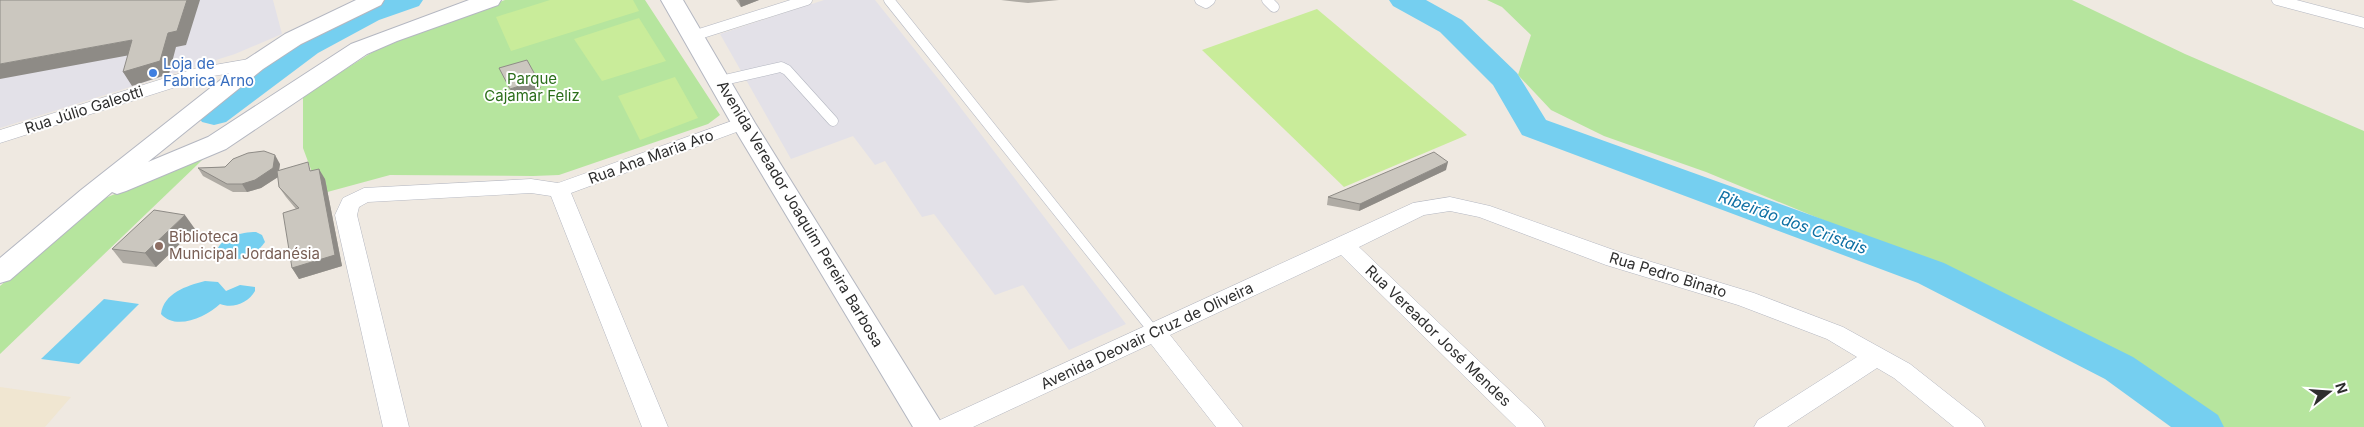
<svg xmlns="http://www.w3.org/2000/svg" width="2364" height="427" viewBox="0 0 2364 427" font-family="Inter,sans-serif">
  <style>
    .industrial { fill: #e3e1e8 }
    .education { fill: #f0e6d1 }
    .green { fill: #b6e59e }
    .pitch { fill: #c9ec9a }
    .water { fill: #75cff0 }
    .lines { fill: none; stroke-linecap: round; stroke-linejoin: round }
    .river { fill: #75cff0; fill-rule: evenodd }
    .service-casing { stroke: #b4b7c1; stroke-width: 11 }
    .minor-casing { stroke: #b4b7c1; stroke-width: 1 }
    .tertiary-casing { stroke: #b4b7c1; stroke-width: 2 }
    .service { stroke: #fff; stroke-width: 10 }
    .minor { fill: #fff; fill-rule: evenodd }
    .tertiary { fill: #fff; fill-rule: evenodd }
    .wall { fill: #afaba4 }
    .shaded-wall { fill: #8e8b86 }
    .building { fill: #cbc7bf; stroke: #8e8b86 }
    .shop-dot { fill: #3f7fe0; stroke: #fff; stroke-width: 2 }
    .education-dot { fill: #8d6e63; stroke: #fff; stroke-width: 2 }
    .labels { text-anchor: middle; stroke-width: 4; stroke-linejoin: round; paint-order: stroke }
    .shop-label { font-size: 15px; fill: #366cbe; stroke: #fff; text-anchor: start }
    .park-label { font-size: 15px; fill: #2c6e1b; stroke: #fff }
    .street-label { font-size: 15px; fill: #2e2e2e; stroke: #fff }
    .education-label { font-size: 15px; fill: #785e54; stroke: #fff; text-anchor: start }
    .water-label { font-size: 16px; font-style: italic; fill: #0d6fa3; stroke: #fff }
  </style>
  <rect width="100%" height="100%" fill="#efe9e1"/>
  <g class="industrial">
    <path d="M0 0H273L282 34 235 54 0 128Z"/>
    <path d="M824 0H875L944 86 1126 324 1069 350 1023 285 995 295 934 214 922 217 885 161 875 165 853 136 791 159 720 34Z"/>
  </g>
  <path class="education" d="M0 387 71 397 45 427H0Z"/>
  <g class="green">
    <path d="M505 0H645L720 115 708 124 559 175 533 176 390 175 320 194 303 148V96L390 41Z"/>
    <path d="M1487 0H2072L2185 54 2364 131V427H2213L1991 289 1706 172 1604 136 1551 110 1518 75 1531 35 1502 7Z"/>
    <path d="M206 156 197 165 0 354V286L103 199Z"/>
  </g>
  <g class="pitch">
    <path d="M550 0H633L639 11 511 51 496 17Z"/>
    <path d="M1317 9 1467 135 1344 187 1202 50Z"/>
    <path d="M639 18 666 61 602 81 574 39Z"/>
    <path d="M675 77 698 118 640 140 618 96Z"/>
  </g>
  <g class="water">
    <path d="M256 232 262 235 265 242C256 255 243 259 229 261L216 254C218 237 242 232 256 232Z"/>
    <path d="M205 281 218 282 226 291 240 285 255 287V291C248 303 233 309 220 304 206 317 176 331 161 314 164 293 186 286 205 281Z"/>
    <path d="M104 299 139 304 79 364 41 359Z"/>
  </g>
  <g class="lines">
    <g class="river">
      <path d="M379 0H423L419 6 379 20 318 53 226 122 214 125 202 122 197 115 202 108C258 67 313 23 379 0Z"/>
      <path d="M1389 0H1426L1462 20 1517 73 1546 120 1944 263 2133 357 2218 415 2224 427H2171L2105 379 1918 283 1522 135 1493 85 1440 32 1393 6Z"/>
    </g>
    <defs>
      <g id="service">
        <path d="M889 0 1155 333"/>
        <path d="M1200 0 1206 3 1210 0"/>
        <path d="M1267 0 1274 7"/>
        <path d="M2277 0 2364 23"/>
        <path d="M693 36 807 0"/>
        <path d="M720 81 781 67 787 70 833 121"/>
      </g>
      <g id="minor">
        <path d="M255 58 262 60 264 64 262 68 207 77 0 143V130L197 68Z"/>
        <path d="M743 117 750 119 753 123 750 127 571 193 668 427H642L551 196 531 193 368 202 359 207 357 215 409 427H383L335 215 343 198 364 188 531 179 558 183Z"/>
        <path d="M1450 197 1490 206 1622 253 1754 293 1843 327 1910 364 1981 420 1985 427H1954L1894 378 1877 368 1787 427H1754L1758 420 1857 357 1827 339 1738 305 1606 265 1479 217 1450 211 1424 215 1359 247 1541 420 1545 427H1516L1341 255 1170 335 1243 427H1216L1151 344 973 427H936L940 420 1413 203Z"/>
      </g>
      <g id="tertiary">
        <path d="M356 0H384L381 5 301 44 263 69 148 162 208 137 351 44 469 0H501L498 5 397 41 367 54 226 149 126 191 117 194 112 192 10 280 0 283V258L81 190 247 59 285 34Z"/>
        <path d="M661 0H683L755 123 944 427H913L731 123Z"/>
      </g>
    </defs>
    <use href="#service" class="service-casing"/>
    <use href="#minor" class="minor-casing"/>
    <use href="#tertiary" class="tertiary-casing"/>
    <use href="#service" class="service"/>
    <use href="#minor" class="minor"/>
    <use href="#tertiary" class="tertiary"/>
  </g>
  <g class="wall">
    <path d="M736 0H759L741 7Z"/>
    <path d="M1001 0H1059L1028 3Z"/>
    <path d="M280 164 279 170 313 171 325 179 342 266 299 279 292 268 296 209 286 197 279 187 278 177 261 188 247 192H233L203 176 198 168Z"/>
    <path d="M1446 170 1359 211 1327 205 1328 197Z"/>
    <path d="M195 229 156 267 123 263 112 249Z"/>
  </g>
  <g class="shaded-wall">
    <path d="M187 0H200L186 45 176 47 169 74 132 86 123 72 168 33Z"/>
    <path d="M739 0H759L741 7Z"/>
    <path d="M132 40 141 53 0 79V64Z"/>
    <path d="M538 80 541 88 513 97 510 89Z"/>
    <path d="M275 155 280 164 278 177 261 188 247 192 242 184Z"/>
    <path d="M1448 162 1446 170 1359 211 1360 204Z"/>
    <path d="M319 169 325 179 342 266 299 279 292 268Z"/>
    <path d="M185 215 195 229 156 267 145 253Z"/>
  </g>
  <g class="building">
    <path d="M0 0H187L177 31 168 33 160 61 123 72 132 40 0 64Z"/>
    <path d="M527 60 538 80 510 89 499 68Z"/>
    <path d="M264 151 275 155 273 168 255 180 242 184H227L198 168 225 167 233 159 248 153Z"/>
    <path d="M1434 152 1448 162 1360 204 1328 197Z"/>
    <path d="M308 162 310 171 319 169 335 255 292 268 283 213 299 208 279 187 277 171Z"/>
    <path d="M154 210 185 215 145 253 112 249Z"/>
  </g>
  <circle class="shop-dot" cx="153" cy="73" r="5"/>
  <circle class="education-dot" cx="159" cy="246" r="5"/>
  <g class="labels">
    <g class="shop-label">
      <text x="163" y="69">Loja de<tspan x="163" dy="17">Fabrica Arno</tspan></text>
    </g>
    <g class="park-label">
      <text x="532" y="84">Parque<tspan x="532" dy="17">Cajamar Feliz</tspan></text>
    </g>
    <g class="street-label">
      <text transform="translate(84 110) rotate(-18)" y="5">Rua Júlio Galeotti</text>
      <text transform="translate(651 157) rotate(-20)" y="5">Rua Ana Maria Aro</text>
      <text transform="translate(800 214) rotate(59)" y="5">Avenida Vereador Joaquim Pereira Barbosa</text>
      <text transform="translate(1668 275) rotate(17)" y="5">Rua Pedro Binato</text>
      <text transform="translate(1147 336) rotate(-25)" y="5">Avenida Deovair Cruz de Oliveira</text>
      <text transform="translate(1438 336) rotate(44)" y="5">Rua Vereador José Mendes</text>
    </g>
    <g class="education-label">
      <text x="169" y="242">Biblioteca<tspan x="169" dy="17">Municipal Jordanésia</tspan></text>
    </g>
    <g class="water-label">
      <text transform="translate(1793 222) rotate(20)" y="6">Ribeirão dos Cristais</text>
    </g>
  </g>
  <g transform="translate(2329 392) rotate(73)" stroke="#ffffff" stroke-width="4" paint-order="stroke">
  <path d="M0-4L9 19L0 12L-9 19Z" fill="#2e2e2e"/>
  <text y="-8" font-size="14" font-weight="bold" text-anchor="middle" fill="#2e2e2e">N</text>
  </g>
</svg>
